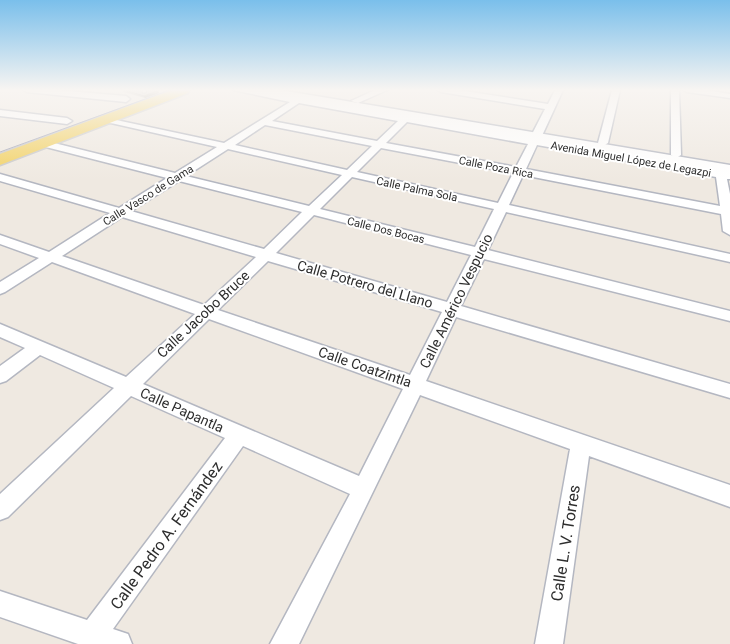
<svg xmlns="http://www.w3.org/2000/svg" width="730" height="644" viewBox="0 0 730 644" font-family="Roboto,sans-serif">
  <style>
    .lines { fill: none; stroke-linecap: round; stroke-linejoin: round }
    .street-casing { stroke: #b4b7c1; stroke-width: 3 }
    .secondary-casing { stroke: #b4b7c1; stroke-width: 3 }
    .primary-casing { stroke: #c9c9c9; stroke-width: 3 }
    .street { fill: #fff; fill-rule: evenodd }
    .secondary { fill: #fff; fill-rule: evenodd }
    .primary { fill: #f2d163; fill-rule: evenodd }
    .tram { stroke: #a3a6b8; stroke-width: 1 }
    .wall { fill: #afaba4 }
    .shaded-wall { fill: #8e8b86 }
    .building { fill: #cbc7bf; stroke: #8e8b86 }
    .labels { text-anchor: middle; stroke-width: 4; stroke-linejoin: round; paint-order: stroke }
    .far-street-label { font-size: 11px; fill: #2e2e2e; stroke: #fff }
    .street-label { font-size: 14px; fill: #2e2e2e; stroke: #fff }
    .near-street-label { font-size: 16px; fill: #2e2e2e; stroke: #fff }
  </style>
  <rect width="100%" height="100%" fill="#efe9e1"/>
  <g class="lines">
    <defs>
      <g id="street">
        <path d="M23 90H56L126 96 130 99 126 102 27 92Z"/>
        <path d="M233 90H252L530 138 545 109 441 92 437 90H458L548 104 555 90H563L540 140 730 173V179H727L730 194V235L723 231 721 214 523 175 509 205 730 254V262L506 212 488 250 730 311V321L484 259 461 306 730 384V398L456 317 426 381 730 485V507L589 456 563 644H535L570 449 420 395 299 644H270L350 494 243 446 113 629 128 634 132 644H78L0 617V591L87 620 225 438 131 396 8 517 0 520V494L114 388 40 355 6 381 0 383V366L25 348 0 337V324L126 377 195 314 52 262 5 292 0 294V282L39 258 0 244V235L49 252 110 213 0 181V174L119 208 167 178 38 145V141L42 140 175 173 217 147 102 121V117L224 143 290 102ZM299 103 398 121 377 141 272 121ZM407 122 528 144 516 167 386 143ZM265 125 372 146 347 170 235 145ZM537 145 716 177 720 206 526 169ZM381 148 513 173 498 203 357 172ZM228 149 342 175 309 206 186 176ZM352 177 494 209 475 247 320 209ZM179 181 302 212 264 249 131 211ZM314 215 471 255 447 302 276 253ZM122 217 256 257 204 305 62 256ZM268 261 442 312 410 375 218 310ZM209 319 403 389 359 476 143 384Z"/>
        <path d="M375 90H387L358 103 351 101Z"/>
        <path d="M612 90H620L608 143 603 146 598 143Z"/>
        <path d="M671 90H679L681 155 676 158 671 155Z"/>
        <path d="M683 90H706L730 94V98L687 92Z"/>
        <path d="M0 110 67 118 72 121 67 124 0 116Z"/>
      </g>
      <path id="secondary" d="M254 90H280L730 165V175L259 93Z"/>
      <path id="primary" d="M172 90H190L188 93 0 165V154Z"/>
    </defs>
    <use href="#street" class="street-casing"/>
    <use href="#secondary" class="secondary-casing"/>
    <use href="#primary" class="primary-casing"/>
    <use href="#street" class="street"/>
    <use href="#secondary" class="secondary"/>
    <use href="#primary" class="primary"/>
    <path class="tram" d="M0 152 170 90"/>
  </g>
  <path class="wall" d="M123 90H142V93H159L145 98 124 92Z"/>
  <path class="shaded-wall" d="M158 90 159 93 145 98 144 96Z"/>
  <path class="building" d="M125 90H142V93H146L147 90H158L144 96Z"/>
  <linearGradient id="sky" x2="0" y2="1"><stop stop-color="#7abfeb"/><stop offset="0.5" stop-color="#f8f5f2"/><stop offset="1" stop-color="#f8f5f2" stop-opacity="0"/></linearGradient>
  <rect width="730" height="180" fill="url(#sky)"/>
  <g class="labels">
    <g class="far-street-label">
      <text transform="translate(631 159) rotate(10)" y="4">Avenida Miguel López de Legazpi</text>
      <text transform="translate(496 167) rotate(11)" y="4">Calle Poza Rica</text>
      <text transform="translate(417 189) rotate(12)" y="4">Calle Palma Sola</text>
      <text transform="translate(148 195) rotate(-32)" y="4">Calle Vasco de Gama</text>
      <text transform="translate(386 230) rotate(14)" y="4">Calle Dos Bocas</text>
    </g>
    <g class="street-label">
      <text transform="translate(365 284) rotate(16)" y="5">Calle Potrero del Llano</text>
      <text transform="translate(456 301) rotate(-64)" y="5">Calle Américo Vespucio</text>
      <text transform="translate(203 314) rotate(-43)" y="5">Calle Jacobo Bruce</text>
      <text transform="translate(365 367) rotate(19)" y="5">Calle Coatzintla</text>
      <text transform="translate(182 410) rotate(24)" y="5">Calle Papantla</text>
    </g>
    <g class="near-street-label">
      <text transform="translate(166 535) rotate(-54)" y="6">Calle Pedro A. Fernández</text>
      <text transform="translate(565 543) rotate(-81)" y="6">Calle L. V. Torres</text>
    </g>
  </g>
</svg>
